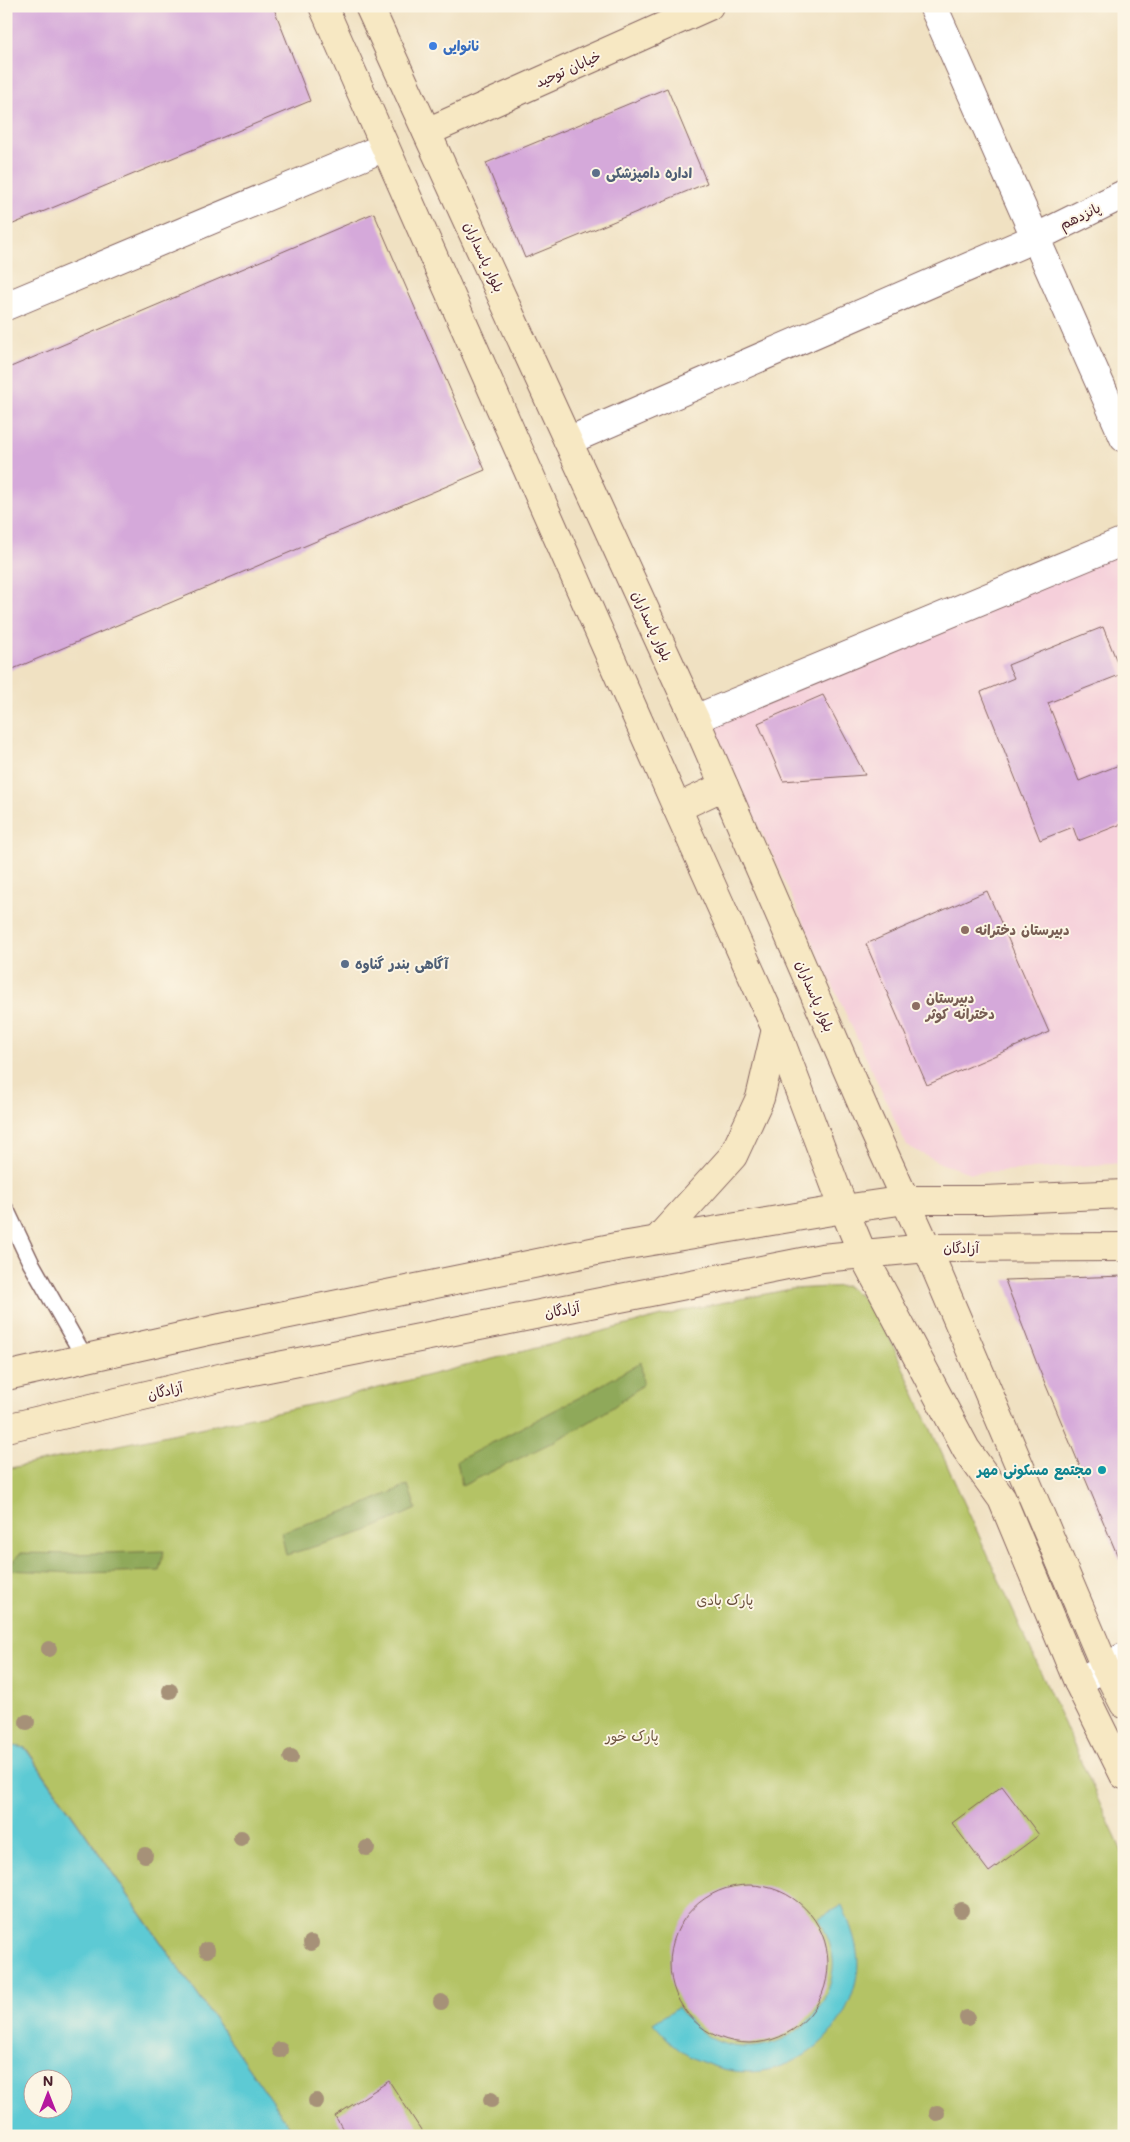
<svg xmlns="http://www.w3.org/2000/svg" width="1130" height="2142" viewBox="0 0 1130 2142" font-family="Mali,'Playpen Sans Arabic',sans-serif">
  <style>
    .built { fill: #f5cfda }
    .green { fill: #b4c365; stroke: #7f7148 }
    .forest { fill: #8fa95a; stroke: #6c6442 }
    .water { fill: #5dcad4; stroke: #547480; fill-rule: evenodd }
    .building { fill: #d5a9da }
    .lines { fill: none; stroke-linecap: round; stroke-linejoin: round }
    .lane-casing { stroke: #846360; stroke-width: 19 }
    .street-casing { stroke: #846360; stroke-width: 30 }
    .secondary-casing { stroke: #846360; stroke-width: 30 }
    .lane { stroke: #fff; stroke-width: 16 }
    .street { stroke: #fff; stroke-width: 28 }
    .secondary { stroke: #f7e8c3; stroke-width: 28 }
    .tree { fill: #a69178 }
    .shop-dot { fill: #3f7fe0; stroke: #fcf5e5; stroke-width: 2 }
    .service-dot { fill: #5c6f8a; stroke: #fcf5e5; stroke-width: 2 }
    .education-dot { fill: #8d6e63; stroke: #fcf5e5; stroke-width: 2 }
    .culture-dot { fill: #0f9aa8; stroke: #fcf5e5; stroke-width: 2 }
    .labels { text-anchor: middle; stroke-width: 4; stroke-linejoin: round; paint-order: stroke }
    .shop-label { font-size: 14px; font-weight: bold; fill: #366cbe; stroke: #fcf5e5; text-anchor: start }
    .street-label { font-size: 14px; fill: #4a1f2b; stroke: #fcf5e5 }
    .service-label { font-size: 14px; font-weight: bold; fill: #4e5e75; stroke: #fcf5e5; text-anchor: start }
    .education-label { font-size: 14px; font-weight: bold; fill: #785e54; stroke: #fcf5e5; text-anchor: start }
    .culture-label { font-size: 14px; font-weight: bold; fill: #0d838f; stroke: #fcf5e5; text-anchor: end }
    .park-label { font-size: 14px; fill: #6a503c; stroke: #fcf5e5 }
  </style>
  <rect width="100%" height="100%" fill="#fcf5e5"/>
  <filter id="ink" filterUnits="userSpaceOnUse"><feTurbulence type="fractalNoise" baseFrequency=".02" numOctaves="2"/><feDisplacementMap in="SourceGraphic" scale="10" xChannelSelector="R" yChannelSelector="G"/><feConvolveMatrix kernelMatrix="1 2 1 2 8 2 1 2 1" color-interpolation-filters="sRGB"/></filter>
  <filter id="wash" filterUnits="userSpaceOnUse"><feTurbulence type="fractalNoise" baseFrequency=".0096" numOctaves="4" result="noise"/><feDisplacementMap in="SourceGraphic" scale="20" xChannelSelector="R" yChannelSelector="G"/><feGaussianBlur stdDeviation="1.12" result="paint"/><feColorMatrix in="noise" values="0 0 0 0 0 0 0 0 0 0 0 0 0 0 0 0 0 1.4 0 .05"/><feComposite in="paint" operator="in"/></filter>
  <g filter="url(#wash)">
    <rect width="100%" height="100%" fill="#f0e1c2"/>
    <path class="built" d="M1124 548V1163L971 1173 942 1164 907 1146 707 714Z"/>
    <path class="green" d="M847 1286 876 1308 1124 1856V2136H296L26 1748 6 1745V1469L323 1402 690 1309 791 1289Z"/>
    <g class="forest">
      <path d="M641 1362 643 1384C594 1427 520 1457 462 1486L457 1461 584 1395Z"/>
      <path d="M408 1485 416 1509 367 1531 286 1555 281 1532 358 1507Z"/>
      <path d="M164 1551 159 1571 78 1573 6 1570 20 1553 76 1554Z"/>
    </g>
    <g class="water">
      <path d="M6 1745 25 1748 296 2136H6ZM32 2080H62V2110H32Z"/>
      <path d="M842 1905C851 1927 861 1951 857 1975 845 2044 778 2090 710 2065 703 2062 695 2060 689 2056 674 2048 664 2035 653 2023L678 2007C688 2020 699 2032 714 2040 767 2064 827 2025 833 1969 835 1951 826 1934 819 1918Z"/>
      <circle cx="747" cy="1960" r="40"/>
    </g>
    <g id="blocks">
      <g class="building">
        <path d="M6 6H273L310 101 6 227Z"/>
        <path d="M667 88 707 183 525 258 486 163Z"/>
        <path d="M374 213 485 470 6 672V369Z"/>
        <path d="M1103 627 1122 674 1048 703 1079 781 1124 763V823L1078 841 1073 827 1040 840 981 692 1014 678 1008 665Z"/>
        <path d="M823 695 865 775 783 781 758 723Z"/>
        <path d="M987 891 1049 1032 927 1085 866 944Z"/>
        <path d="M1124 1276V1571L1039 1369 1005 1280Z"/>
        <path d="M1002 1786 1039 1835 989 1872 952 1823Z"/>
        <circle cx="749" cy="1964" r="79"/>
        <path d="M389 2081 425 2136H347L335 2116Z"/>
      </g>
    </g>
  </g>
  <g filter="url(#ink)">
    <use href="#blocks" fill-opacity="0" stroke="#846360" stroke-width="1"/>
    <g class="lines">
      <defs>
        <path id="lane" d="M6 1210 31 1263 85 1358"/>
        <g id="street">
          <path d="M933 6 1124 438"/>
          <path d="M6 306 385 147"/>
          <path d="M568 441 1035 238 1124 194"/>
          <path d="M695 719 1124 541"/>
          <path d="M1078 1682 1124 1657"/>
        </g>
        <g id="secondary">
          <path d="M323 6 677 808 776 1029 844 1209 863 1255 966 1449 1002 1499 1078 1682 1124 1775"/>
          <path d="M369 6 695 719 869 1120 927 1248 1105 1667 1124 1704"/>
          <path d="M427 132 709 6"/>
          <path d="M677 808 724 786"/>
          <path d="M657 1240 733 1156 760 1098 776 1029"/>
          <path d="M6 1376 221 1328 616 1247 844 1209 906 1200H985L1124 1194"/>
          <path d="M6 1428 228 1376 822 1258 927 1248 1124 1247"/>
        </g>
      </defs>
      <use href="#lane" class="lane-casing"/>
      <use href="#street" class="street-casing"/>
      <use href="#secondary" class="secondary-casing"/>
      <use href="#lane" class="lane"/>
      <use href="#street" class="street"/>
      <use href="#secondary" class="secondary"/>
    </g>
    <g class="tree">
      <circle cx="49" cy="1649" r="8"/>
      <circle cx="170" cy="1691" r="8"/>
      <circle cx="27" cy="1722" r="8"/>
      <circle cx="291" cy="1757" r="8"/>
      <circle cx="241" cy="1838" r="8"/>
      <circle cx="367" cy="1848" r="8"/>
      <circle cx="145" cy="1855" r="8"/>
      <circle cx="961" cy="1910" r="8"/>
      <circle cx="311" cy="1943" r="8"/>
      <circle cx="207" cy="1950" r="8"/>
      <circle cx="441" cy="2002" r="8"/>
      <circle cx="967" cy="2018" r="8"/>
      <circle cx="280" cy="2050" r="8"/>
      <circle cx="491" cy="2100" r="8"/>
      <circle cx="316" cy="2101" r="8"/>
      <circle cx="937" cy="2113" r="8"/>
    </g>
  </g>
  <circle class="shop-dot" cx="433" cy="46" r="5"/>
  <g class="service-dot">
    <circle cx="596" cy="173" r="5"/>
    <circle cx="345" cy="964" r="5"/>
  </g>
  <g class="education-dot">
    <circle cx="965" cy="930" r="5"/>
    <circle cx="916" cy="1006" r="5"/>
  </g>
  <circle class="culture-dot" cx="1102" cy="1470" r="5"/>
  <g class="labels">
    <g class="shop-label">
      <text x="443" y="51">نانوایی</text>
    </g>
    <g class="street-label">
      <text transform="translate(568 69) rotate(-24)" y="5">خیابان توحید</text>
      <text transform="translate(1080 216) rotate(-26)" y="5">پانزدهم</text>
      <text transform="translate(484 257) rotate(65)" y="5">بلوار پاسداران</text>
      <text transform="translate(652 626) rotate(65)" y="5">بلوار پاسداران</text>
      <text transform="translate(815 996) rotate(67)" y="5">بلوار پاسداران</text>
      <text x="961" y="1253">آزادگان</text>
      <text transform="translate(562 1310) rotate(-11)" y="5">آزادگان</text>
      <text transform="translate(165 1391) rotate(-13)" y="5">آزادگان</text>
    </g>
    <g class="service-label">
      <text x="606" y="178">اداره دامپزشکی</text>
      <text x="355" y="969">آگاهی بندر گناوه</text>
    </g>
    <g class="education-label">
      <text x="975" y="935">دبیرستان دخترانه</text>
      <text x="926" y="1003">دبیرستان<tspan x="926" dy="16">دخترانه کوثر</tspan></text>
    </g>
    <g class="culture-label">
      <text x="1092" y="1475">مجتمع مسکونی مهر</text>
    </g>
    <g class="park-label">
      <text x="725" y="1605">پارک بادی</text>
      <text x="632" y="1741">پارک خور</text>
    </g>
  </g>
  <rect width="1130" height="2142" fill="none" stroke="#fcf5e5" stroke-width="25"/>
  <g transform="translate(48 2094)"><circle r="24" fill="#fcf5e5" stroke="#b59f9b"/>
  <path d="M0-4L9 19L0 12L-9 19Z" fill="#b5179e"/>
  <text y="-8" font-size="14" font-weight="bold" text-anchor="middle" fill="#4a1f2b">N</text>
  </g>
</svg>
